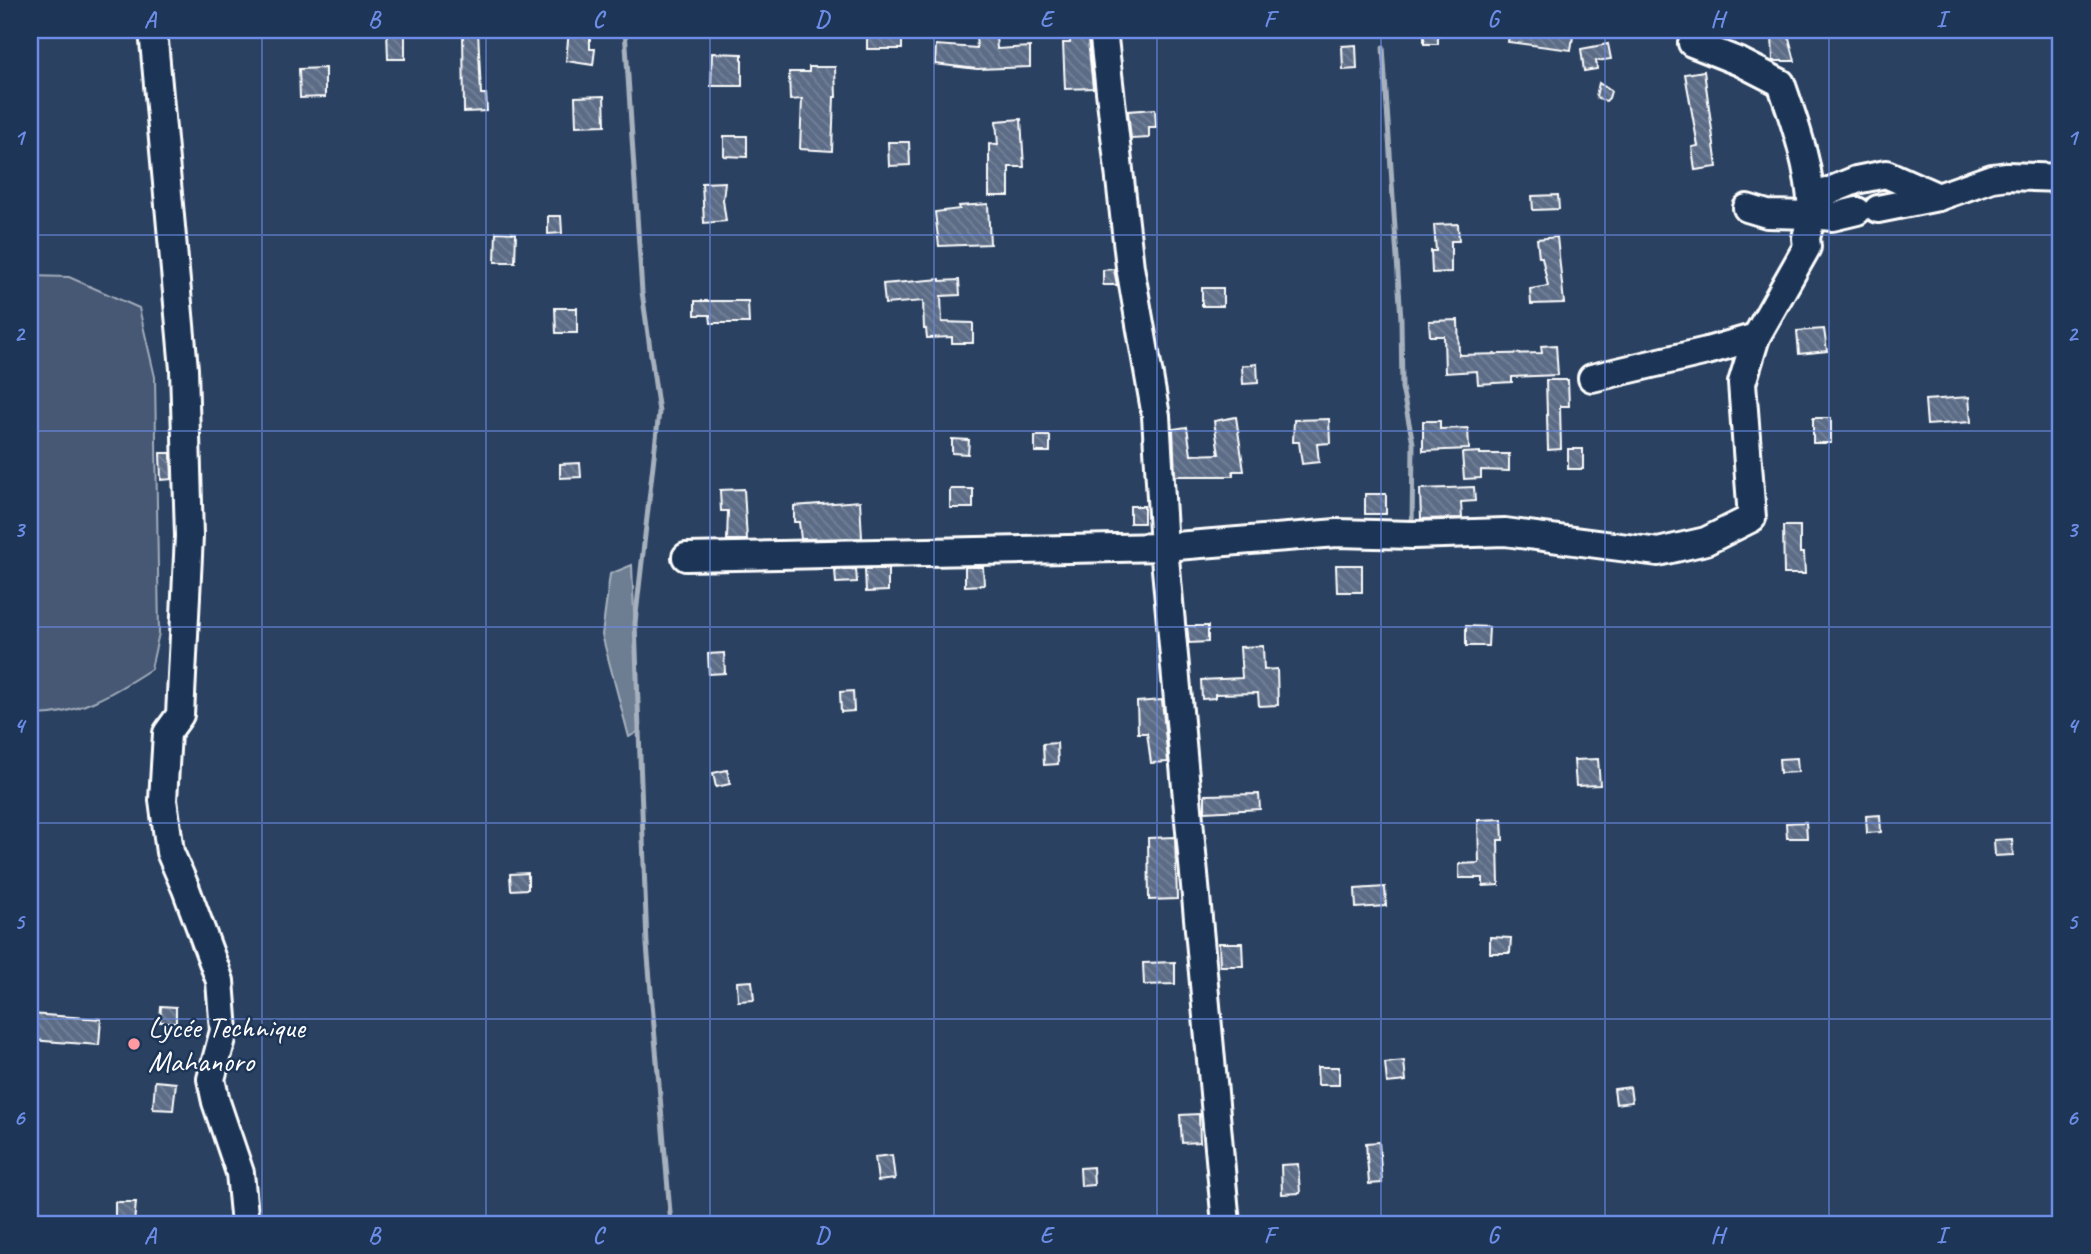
<svg xmlns="http://www.w3.org/2000/svg" width="2091" height="1254" viewBox="0 0 2091 1254" font-family="Caveat,sans-serif">
  <style>
    .pitch { fill: #465975; stroke: #a2acba; stroke-width: 2 }
    .water { fill: #6d7d92; stroke: #a7b1be; stroke-width: 2 }
    .lines { fill: none; stroke-linecap: round; stroke-linejoin: round }
    .stream { stroke: #a7b1be; stroke-width: 5 }
    .building { fill: url(#building-back-hatch); stroke: #fff; stroke-width: 2 }
    .minor-casing { stroke: #fff; stroke-width: 32 }
    .minor { stroke: #1d3557; stroke-width: 26 }
    .grid { fill: none; stroke: #6c8ce6; stroke-width: 2; stroke-opacity: 0.55 }
    .poi-dot { fill: #ff9aa2; stroke: #1d3557; stroke-width: 2.5 }
    .labels { text-anchor: middle; stroke-width: 5; stroke-linejoin: round; paint-order: stroke }
    .poi-label { font-size: 30px; fill: #fff; stroke: #1d3557; text-anchor: start }
    .neatline { fill: none; stroke: #6c8ce6; stroke-width: 2.5 }
    .grid-label { font-size: 23px; text-anchor: middle; font-weight: bold; fill: #6c8ce6 }
  </style>
  <defs>
    <pattern id="building-back-hatch" width="6" height="6" patternUnits="userSpaceOnUse" patternTransform="scale(1.75)"><rect width="6" height="6" fill="#5b6c86"/><path d="M-1 5l2 2M0 0l6 6M5-1l2 2" fill="none" stroke="#748298"/></pattern>
  </defs>
  <rect width="100%" height="100%" fill="#2a4161"/>
  <filter id="ink" filterUnits="userSpaceOnUse"><feTurbulence type="fractalNoise" baseFrequency=".0143" numOctaves="2"/><feDisplacementMap in="SourceGraphic" scale="14" xChannelSelector="R" yChannelSelector="G"/><feConvolveMatrix kernelMatrix="1 2 1 2 8 2 1 2 1" color-interpolation-filters="sRGB"/></filter>
  <g filter="url(#ink)">
    <path class="pitch" d="M30 276 69 277 139 308 155 377 159 633 151 669C114 693 75 717 30 715Z"/>
    <path class="water" d="M632 565 639 731 629 737 602 635 610 574Z"/>
    <g class="lines">
      <g class="stream">
        <path d="M625 30 642 292 659 412 635 623 647 945 671 1224"/>
        <path d="M1383 47 1401 319 1402 388 1413 443 1412 528"/>
      </g>
    </g>
    <g class="building">
      <path d="M387 30H405V59H388Z"/>
      <path d="M463 30H478L481 94H486L487 111 464 112Z"/>
      <path d="M569 30 590 31V49H595L593 65 566 61Z"/>
      <rect x="1424" y="30" width="14" height="14"/>
      <path d="M1540 30H1574L1571 50 1508 42 1509 34 1539 33Z"/>
      <path d="M1087 31 1093 88 1065 89 1063 43H1070V32Z"/>
      <rect x="867" y="34" width="35" height="15"/>
      <path d="M1772 34H1788L1795 61H1773Z"/>
      <path d="M996 36 997 49 1030 47V67L977 69 935 64 936 45 977 48 976 37Z"/>
      <path d="M1608 44 1611 59 1596 61 1597 69 1584 71 1581 49Z"/>
      <path d="M1356 45 1357 69 1343 70 1342 46Z"/>
      <path d="M712 53 742 54V86H711Z"/>
      <path d="M809 67H835L836 97H834L832 151 800 149 802 99 790 100 789 72H809Z"/>
      <path d="M325 68V97L300 98 299 69Z"/>
      <path d="M1704 71 1717 167 1695 170 1692 147 1698 146 1685 74Z"/>
      <path d="M1599 83 1611 91 1609 98 1606 101 1598 99 1596 96Z"/>
      <path d="M604 96 605 125 576 126 575 97Z"/>
      <path d="M1155 109 1156 127H1149V138L1131 139 1128 111Z"/>
      <path d="M1021 119 1024 167H1009V196H989V144L998 145 996 121Z"/>
      <path d="M724 136H747V157L724 156Z"/>
      <path d="M888 142H909L910 165 889 166Z"/>
      <path d="M725 182 723 200 726 221 704 223 702 183Z"/>
      <path d="M1558 195 1559 209 1533 210 1532 196Z"/>
      <path d="M988 204 990 244 939 246 935 212 960 209 959 206Z"/>
      <path d="M548 216H561L562 233 548 234Z"/>
      <path d="M1458 224 1459 241H1451V272L1432 273 1431 251H1436L1434 225Z"/>
      <path d="M496 232 516 233 515 262H495Z"/>
      <path d="M1557 237 1564 303 1531 304 1530 289 1548 286 1542 257H1539L1537 239Z"/>
      <path d="M1114 269 1117 285H1103V270Z"/>
      <path d="M940 279V281L959 280 960 295 941 296 942 322 973 323V343H952V337L927 338 926 329H924L923 301 885 304 883 284Z"/>
      <rect x="1202" y="288" width="21" height="18"/>
      <path d="M695 301H748L749 323H711L710 315H695Z"/>
      <path d="M555 308H577V333H556Z"/>
      <path d="M1458 320 1459 355 1542 353 1541 346 1556 345 1558 375 1512 377V382L1478 384 1477 371 1445 373 1444 336H1430L1429 321Z"/>
      <path d="M1824 329 1827 351 1799 354 1797 331Z"/>
      <path d="M1257 364 1258 383 1243 384 1242 366Z"/>
      <path d="M1546 380H1568L1569 406H1560L1561 449 1548 450Z"/>
      <path d="M1969 397 1971 422 1927 425 1925 400Z"/>
      <path d="M1236 417 1244 471H1233V476H1175L1173 429 1187 427 1191 455 1219 454 1214 421Z"/>
      <rect x="1813" y="418" width="18" height="25"/>
      <path d="M1329 419 1330 443 1317 444 1319 462 1302 464 1299 442H1293L1294 420Z"/>
      <path d="M1423 421H1440V429L1468 428 1469 449 1423 451Z"/>
      <rect x="1035" y="436" width="15" height="16"/>
      <path d="M952 439 969 440 968 454 952 453Z"/>
      <rect x="1568" y="449" width="15" height="20"/>
      <path d="M1480 452V454H1509V471L1481 470V478L1464 479 1462 453Z"/>
      <path d="M160 453H171L172 479 161 480Z"/>
      <path d="M580 463 581 477 560 478V464Z"/>
      <path d="M1474 487 1475 501 1461 502 1462 518 1421 519 1420 489Z"/>
      <path d="M744 489 747 540H727L728 511H721L720 490Z"/>
      <rect x="950" y="489" width="23" height="19"/>
      <rect x="1365" y="494" width="21" height="20"/>
      <path d="M860 501 862 538 801 539 799 522H794V506Z"/>
      <rect x="1130" y="506" width="14" height="17"/>
      <path d="M1783 526H1800V553H1804L1805 574H1784Z"/>
      <path d="M1336 565H1362V592H1337Z"/>
      <path d="M965 567H983L984 585 965 586Z"/>
      <path d="M856 569 857 582 836 583 835 570Z"/>
      <path d="M865 569H888V591L866 592Z"/>
      <path d="M1187 626H1208V642L1189 643Z"/>
      <path d="M1466 626 1489 627 1488 646H1466Z"/>
      <path d="M1263 646 1264 670 1277 669 1278 705 1259 706 1258 693 1215 694V698L1202 699 1201 680 1242 678 1240 647Z"/>
      <path d="M724 653 725 673 709 674 708 654Z"/>
      <path d="M853 691 854 711 841 712 840 692Z"/>
      <path d="M1162 700 1168 762 1151 763 1147 733H1138L1137 702Z"/>
      <path d="M1057 743 1058 764 1044 765 1043 744Z"/>
      <path d="M1797 758 1798 772 1780 773 1779 759Z"/>
      <path d="M1598 759 1600 785 1576 786 1574 760Z"/>
      <path d="M727 770 730 784 716 787 713 773Z"/>
      <path d="M1259 794 1260 809 1205 812V795Z"/>
      <path d="M1880 815 1881 832 1867 833 1866 816Z"/>
      <path d="M1502 819 1503 840H1498L1499 885 1483 886V878H1459V864L1479 863 1478 820Z"/>
      <path d="M1806 822 1807 838H1787L1786 823Z"/>
      <path d="M1175 837 1177 899 1149 900 1148 838Z"/>
      <path d="M2012 839 2013 855 1995 856 1994 840Z"/>
      <path d="M528 873V889L511 890 510 874Z"/>
      <path d="M1385 887 1386 906 1356 908 1355 889Z"/>
      <path d="M1490 937 1511 938 1510 953H1490Z"/>
      <path d="M1219 943H1242L1243 966H1220Z"/>
      <path d="M1175 962V984L1144 985 1143 963Z"/>
      <path d="M752 981 754 1000 738 1001 737 982Z"/>
      <path d="M161 1006 176 1007V1022H160Z"/>
      <path d="M30 1014 101 1019 99 1045 30 1040Z"/>
      <path d="M1404 1061 1406 1081 1387 1083 1385 1063Z"/>
      <path d="M1317 1067H1339V1085H1318Z"/>
      <path d="M155 1081 176 1083 173 1110 153 1109Z"/>
      <path d="M1630 1087 1632 1102 1616 1104 1614 1089Z"/>
      <path d="M1199 1114 1200 1142 1182 1143 1180 1115Z"/>
      <path d="M1379 1142 1382 1183 1369 1184 1366 1143Z"/>
      <path d="M892 1155 895 1179 878 1181 875 1157Z"/>
      <path d="M1298 1164 1300 1193 1282 1194 1281 1165Z"/>
      <path d="M1093 1167 1094 1185 1081 1186 1080 1168Z"/>
      <path d="M115 1202H136L134 1224H115Z"/>
    </g>
    <g class="lines">
      <defs>
        <g id="minor">
          <path d="M153 30 184 369 189 536 180 715 167 733 163 800 170 852 186 889 220 981 224 1031 211 1079 216 1102 240 1173 245 1224"/>
          <path d="M1103 30 1130 267 1156 416 1164 547 1226 1224"/>
          <path d="M1692 43 1740 62 1781 83C1796 126 1811 169 1812 215L1767 214 1747 208"/>
          <path d="M1812 206 1827 192 1856 180 1886 174 1938 197"/>
          <path d="M1878 209 1938 197 1992 178 2007 176 2061 178"/>
          <path d="M1592 378 1707 351 1756 337"/>
          <path d="M686 557 1164 547 1337 533 1413 535 1505 532 1658 552 1706 541 1752 518 1742 383 1756 337 1807 247 1806 238 1812 215 1832 217 1857 211"/>
        </g>
      </defs>
      <use href="#minor" class="minor-casing"/>
      <use href="#minor" class="minor"/>
    </g>
  </g>
  <path class="grid" d="M262 30V1224M486 30V1224M710 30V1224M934 30V1224M1157 30V1224M1381 30V1224M1605 30V1224M1829 30V1224M30 235H2061M30 431H2061M30 627H2061M30 823H2061M30 1019H2061"/>
  <circle class="poi-dot" cx="134" cy="1044" r="7"/>
  <g class="labels">
    <g class="poi-label">
      <text x="148" y="1037">Lycée Technique<tspan x="148" dy="34">Mahanoro</tspan></text>
    </g>
  </g>
  <rect width="2091" height="1254" fill="none" stroke="#1d3557" stroke-width="77"/>
  <rect x="38" y="38" width="2014" height="1178" class="neatline"/>
  <g class="grid-label">
    <text x="150" y="27">A</text>
    <text x="374" y="27">B</text>
    <text x="598" y="27">C</text>
    <text x="822" y="27">D</text>
    <text x="1046" y="27">E</text>
    <text x="1269" y="27">F</text>
    <text x="1493" y="27">G</text>
    <text x="1717" y="27">H</text>
    <text x="1941" y="27">I</text>
    <text x="19" y="145">1</text>
    <text x="2072" y="145">1</text>
    <text x="19" y="341">2</text>
    <text x="2072" y="341">2</text>
    <text x="19" y="537">3</text>
    <text x="2072" y="537">3</text>
    <text x="19" y="733">4</text>
    <text x="2072" y="733">4</text>
    <text x="19" y="929">5</text>
    <text x="2072" y="929">5</text>
    <text x="19" y="1125">6</text>
    <text x="2072" y="1125">6</text>
    <text x="150" y="1243">A</text>
    <text x="374" y="1243">B</text>
    <text x="598" y="1243">C</text>
    <text x="822" y="1243">D</text>
    <text x="1046" y="1243">E</text>
    <text x="1269" y="1243">F</text>
    <text x="1493" y="1243">G</text>
    <text x="1717" y="1243">H</text>
    <text x="1941" y="1243">I</text>
  </g>
</svg>
